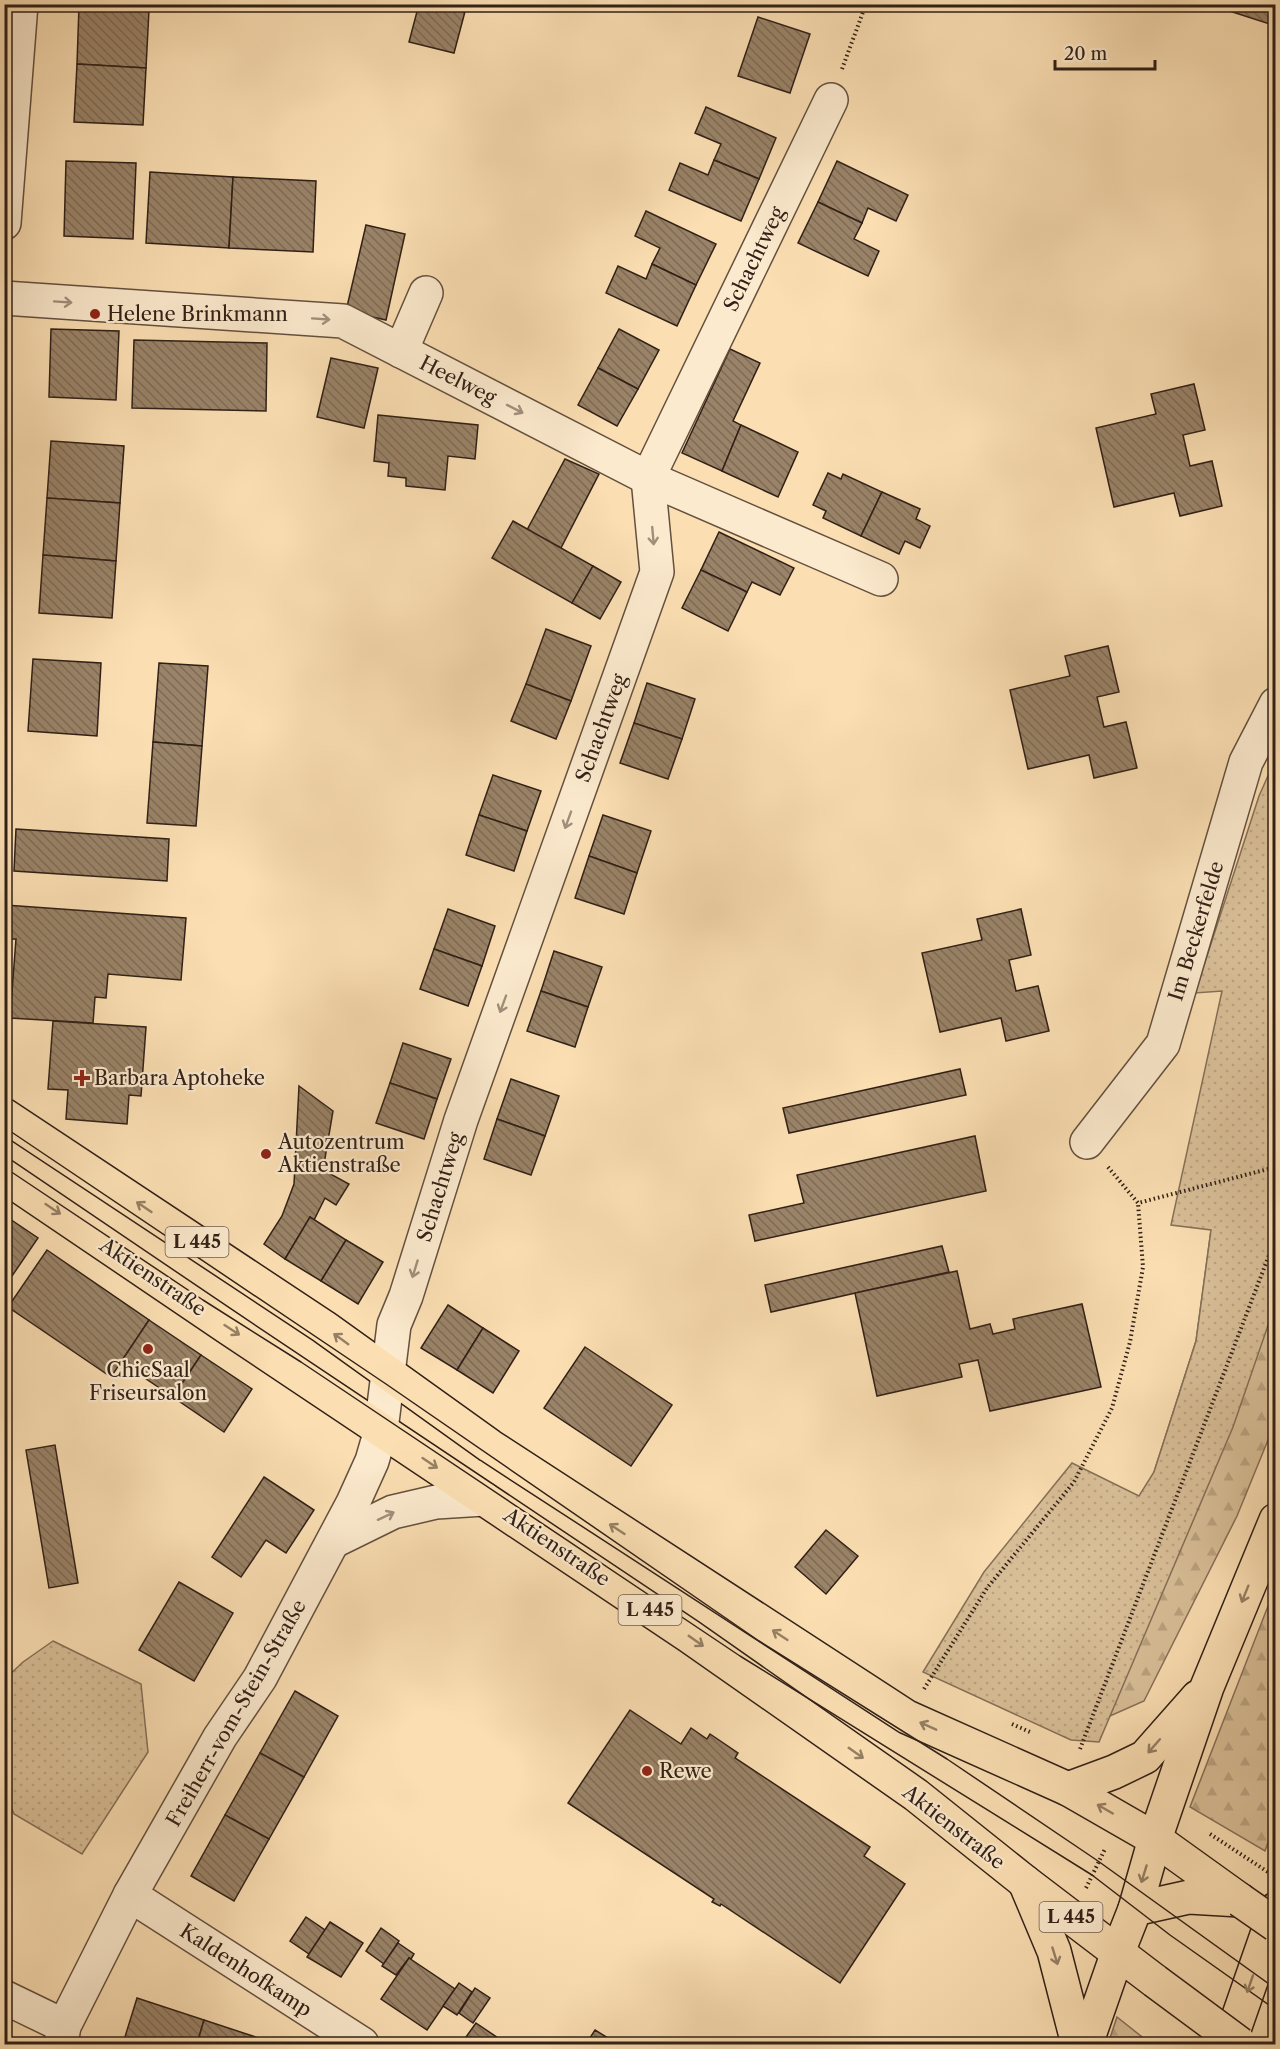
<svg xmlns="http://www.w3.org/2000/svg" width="1280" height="2049" viewBox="0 0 1280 2049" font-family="'Libre Caslon Text',serif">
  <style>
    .forest { fill: url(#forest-firs); stroke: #857058; stroke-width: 1.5 }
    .park { fill: url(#park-dots); stroke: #857058; stroke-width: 1.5 }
    .building { fill: url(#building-back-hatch); stroke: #312017; stroke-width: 1.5 }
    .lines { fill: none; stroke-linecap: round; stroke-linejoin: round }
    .minor-casing { stroke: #64503e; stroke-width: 36 }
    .major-casing { stroke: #312017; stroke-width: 36 }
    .highway-casing { stroke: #312017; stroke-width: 36 }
    .path { stroke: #312017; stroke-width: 4; stroke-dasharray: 1.5 3; stroke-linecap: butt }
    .minor { stroke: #fceace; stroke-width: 33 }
    .major { stroke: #fbdfb3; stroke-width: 33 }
    .highway { stroke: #fbdfb3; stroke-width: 33 }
    .tram { stroke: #312017; stroke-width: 1.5 }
    .major-bridge-casing { stroke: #312017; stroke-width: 36; stroke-linecap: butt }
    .major-bridge { stroke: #fbdfb3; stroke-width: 33 }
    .oneway { stroke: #a18f7c }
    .oneway2 { stroke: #968065 }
    .poi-dot { fill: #8f2418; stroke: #fceace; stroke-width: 2 }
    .labels { text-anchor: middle; stroke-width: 4.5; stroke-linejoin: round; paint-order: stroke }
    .shield { fill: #fceace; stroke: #6e5d4e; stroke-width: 1.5 }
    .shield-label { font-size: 18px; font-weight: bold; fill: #312017 }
    .street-label { font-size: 20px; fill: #312017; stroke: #fceace }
    .poi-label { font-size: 20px; fill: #312017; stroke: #fceace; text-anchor: start }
  </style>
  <defs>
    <pattern id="forest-firs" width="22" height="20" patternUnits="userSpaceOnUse" patternTransform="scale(1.5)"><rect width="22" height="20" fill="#d9bf98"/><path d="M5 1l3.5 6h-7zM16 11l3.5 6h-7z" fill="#bba482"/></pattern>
    <pattern id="park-dots" width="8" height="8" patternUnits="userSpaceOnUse" patternTransform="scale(1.5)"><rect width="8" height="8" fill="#d9bf98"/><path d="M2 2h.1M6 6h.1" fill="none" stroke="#bba482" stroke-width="1.8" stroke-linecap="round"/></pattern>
    <pattern id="building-back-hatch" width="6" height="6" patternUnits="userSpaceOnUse" patternTransform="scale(1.5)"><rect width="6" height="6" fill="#9a8368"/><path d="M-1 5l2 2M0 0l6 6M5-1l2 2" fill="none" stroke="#7e6b55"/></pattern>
  </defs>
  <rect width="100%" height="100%" fill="#fbdfb3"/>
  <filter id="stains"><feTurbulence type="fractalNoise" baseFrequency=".00333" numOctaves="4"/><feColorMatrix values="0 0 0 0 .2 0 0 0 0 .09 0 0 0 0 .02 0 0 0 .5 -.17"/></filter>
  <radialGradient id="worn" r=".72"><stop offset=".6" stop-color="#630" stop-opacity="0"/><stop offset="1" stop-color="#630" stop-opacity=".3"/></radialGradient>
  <g class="forest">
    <path d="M1275 1187V1423L1237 1516 1144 1701 1110 1716 1154 1472 1196 1341 1211 1230Z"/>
    <path d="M1275 1588 1276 1820 1265 1851 1190 1807Z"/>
    <path d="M1117 2017 1151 2044H1108Z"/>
  </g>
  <g class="park">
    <path d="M1275 760V1305L1233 1427 1099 1742 1071 1740 923 1672 984 1572 1072 1463 1139 1496 1154 1472 1196 1341 1211 1230 1171 1225 1222 991 1195 993 1259 796Z"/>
    <path d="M53 1641 141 1684 148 1752 82 1854 14 1814 5 1793V1679L23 1662Z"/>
  </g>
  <g class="building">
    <path d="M79 4H149V10L79 6Z"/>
    <path d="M419 4H467L454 53 409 42Z"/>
    <path d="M1215 4H1276V26L1214 6Z"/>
    <path d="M79 6 149 10 146 68 77 64Z"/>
    <path d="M758 17 810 34 790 93 738 76Z"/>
    <path d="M77 64 146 68 143 125 74 122Z"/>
    <path d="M706 107 776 138 759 179 714 160 721 144 695 133Z"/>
    <path d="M714 160 759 179 741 221 669 190 680 163 708 175Z"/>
    <path d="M66 161 136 163 133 239 64 236Z"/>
    <path d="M837 161 908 195 896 221 868 208 862 223 818 202Z"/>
    <path d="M150 172 233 177 229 248 146 243Z"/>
    <path d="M233 177 316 181 313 252 229 248Z"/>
    <path d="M818 202 862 223 854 239 879 251 868 276 798 243Z"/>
    <path d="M646 211 716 244 696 285 652 264 660 248 635 236Z"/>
    <path d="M366 225 405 234 386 320 346 311Z"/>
    <path d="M652 264 696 285 677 326 606 293 618 266 646 279Z"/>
    <path d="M51 329 119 331 116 400 49 397Z"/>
    <path d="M619 329 659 350 638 389 598 368Z"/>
    <path d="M134 340 267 343 266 411 132 408Z"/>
    <path d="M730 349 760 363 733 421 741 425 722 471 682 453Z"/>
    <path d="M331 358 378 368 364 428 317 417Z"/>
    <path d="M598 368 638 389 617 426 578 405Z"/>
    <path d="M1194 384 1205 430 1183 435 1190 466 1212 461 1222 506 1180 516 1174 493 1114 507 1096 428 1156 414 1151 394Z"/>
    <path d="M378 415 478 425 475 459 448 456 445 490 406 486V478L388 476 389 463 374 461Z"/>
    <path d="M741 425 798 452 778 497 722 471Z"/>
    <path d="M51 441 124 446 120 503 47 498Z"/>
    <path d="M565 459 599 474 561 548 527 530Z"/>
    <path d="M828 473 841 479 843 474 882 492 861 536 823 518 826 511 813 505Z"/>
    <path d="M882 492 920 509 916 519 930 526 920 548 905 541 899 554 861 536Z"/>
    <path d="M47 498 120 503 116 561 43 555Z"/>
    <path d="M513 521 593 566 572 603 492 558Z"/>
    <path d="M719 532 794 568 780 595 752 582 747 592 701 570Z"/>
    <path d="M43 555 116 561 112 618 39 613Z"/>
    <path d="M593 566 621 582 600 619 572 603Z"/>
    <path d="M701 570 747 592 728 631 682 608Z"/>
    <path d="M546 629 591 646 571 701 526 684Z"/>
    <path d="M1108 646 1119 692 1097 697 1104 727 1126 722 1137 768 1094 778 1089 755 1028 769 1010 690 1070 676 1065 656Z"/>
    <path d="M33 659 101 663 97 736 28 731Z"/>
    <path d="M159 663 208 666 202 746 153 742Z"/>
    <path d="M647 683 695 699 682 739 634 723Z"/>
    <path d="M526 684 571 701 556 739 511 721Z"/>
    <path d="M634 723 682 739 668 779 620 763Z"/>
    <path d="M153 742 202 746 196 826 147 823Z"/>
    <path d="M493 775 541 791 527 831 479 815Z"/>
    <path d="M479 815 527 831 514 871 466 855Z"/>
    <path d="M603 815 651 831 637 873 589 856Z"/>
    <path d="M16 829 169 839 167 881 14 871Z"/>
    <path d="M589 856 637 873 624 914 575 898Z"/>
    <path d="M5 905 186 918 181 980 108 974 106 998 95 997 93 1023 10 1018 16 939H4Z"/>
    <path d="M448 909 495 926 482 966 434 949Z"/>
    <path d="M1021 909 1031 955 1009 960 1016 991 1038 986 1049 1031 1006 1041 1001 1018 940 1032 922 953 982 940 977 919Z"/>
    <path d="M434 949 482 966 468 1006 420 989Z"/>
    <path d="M554 951 602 967 588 1007 541 991Z"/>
    <path d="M541 991 588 1007 575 1047 527 1031Z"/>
    <path d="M53 1021 146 1027 141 1096 129 1095 127 1124 66 1119 68 1090 48 1089Z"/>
    <path d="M403 1043 451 1059 437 1099 390 1083Z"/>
    <path d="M960 1069 966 1095 789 1133 783 1108Z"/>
    <path d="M511 1079 559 1096 545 1136 497 1119Z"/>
    <path d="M390 1083 437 1099 424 1139 376 1123Z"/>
    <path d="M299 1086 333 1111 323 1170 349 1184 336 1205 325 1198 314 1220 310 1217 285 1259 264 1244 282 1216 294 1184Z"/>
    <path d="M497 1119 545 1136 531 1175 484 1159Z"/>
    <path d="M975 1136 986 1191 755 1241 749 1215 804 1203 797 1175Z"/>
    <path d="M4 1215 38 1238 12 1276 4 1271Z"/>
    <path d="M310 1217 346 1240 321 1281 285 1259Z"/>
    <path d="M346 1240 383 1262 358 1304 321 1281Z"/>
    <path d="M942 1246 949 1272 771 1312 765 1285Z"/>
    <path d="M47 1250 149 1320 111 1377 8 1307Z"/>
    <path d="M957 1271 970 1329 990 1324 993 1334 1015 1329 1013 1319 1082 1304 1101 1387 990 1411 978 1360 959 1364 962 1377 877 1396 855 1293Z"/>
    <path d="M448 1305 483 1328 457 1370 421 1348Z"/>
    <path d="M149 1320 201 1355 173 1397 121 1362Z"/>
    <path d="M483 1328 519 1351 493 1393 457 1370Z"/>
    <path d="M585 1347 672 1405 631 1466 544 1408Z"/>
    <path d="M201 1355 252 1389 224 1432 173 1397Z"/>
    <path d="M55 1445 78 1583 49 1588 26 1450Z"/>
    <path d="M264 1477 314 1510 286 1553 266 1540 241 1577 212 1557Z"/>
    <path d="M826 1530 858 1556 826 1594 795 1567Z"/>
    <path d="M179 1582 233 1613 194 1681 139 1650Z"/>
    <path d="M295 1691 338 1716 304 1777 260 1753Z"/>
    <path d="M630 1710 681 1744 691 1728 707 1739 710 1734 738 1753 735 1758 870 1847 864 1856 905 1884 840 1983 721 1904 720 1906 712 1902 714 1899 568 1803Z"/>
    <path d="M260 1753 304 1777 269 1839 225 1815Z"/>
    <path d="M225 1815 269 1839 234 1901 191 1876Z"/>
    <path d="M306 1917 325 1930 309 1954 290 1941Z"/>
    <path d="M330 1922 363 1943 341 1977 307 1957Z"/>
    <path d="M381 1928 399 1941 384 1964 366 1951Z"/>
    <path d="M398 1943 414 1954 411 1959 409 1958 396 1975 382 1966Z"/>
    <path d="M409 1958 455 1989 427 2030 381 1999Z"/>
    <path d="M459 1983 472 1992 457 2015 443 2006Z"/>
    <path d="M475 1988 490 1998 473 2023 459 2013Z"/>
    <path d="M137 1998 204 2020 197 2044H138L124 2040Z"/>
    <path d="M204 2020 274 2043 273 2044H197Z"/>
    <path d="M476 2023 507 2044H461Z"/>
    <path d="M595 2030 608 2038 604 2044H586Z"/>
    <path d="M4 2039 16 2044H4Z"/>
  </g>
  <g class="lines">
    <defs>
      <g id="minor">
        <path d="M4 223 21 4"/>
        <path d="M4 298 343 321 648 478 881 579"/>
        <path d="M401 351 426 293"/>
        <path d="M1087 1142 1163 1044 1246 762 1276 704"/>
        <path d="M334 1541 393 1512 436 1502 484 1499"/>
        <path d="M130 1895 362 2044"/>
        <path d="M4 1997 64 2026"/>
        <path d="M61 2044 64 2026 130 1895 220 1737 260 1678 353 1503 372 1461 381 1430 394 1325 406 1296 461 1120 657 572 648 478 831 100"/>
      </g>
      <g id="major">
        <path d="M4 1115 324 1327 490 1446 907 1717 1068 1789 1155 1839 1240 1900"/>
        <path d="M4 1176 227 1327 689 1636 916 1795 1025 1882 1155 1981"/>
        <path d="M1118 1952 1135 1909 1189 1897 1240 1900"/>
      </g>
      <g id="highway">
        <path d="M1068 1789 1114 1772 1145 1757 1198 1697"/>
        <path d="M1025 1882 1054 1951 1078 2044"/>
        <path d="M1135 1909 1155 1839 1207 1687 1276 1520"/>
        <path d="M1086 2044 1118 1952"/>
        <path d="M1229 2044 1276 1909"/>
      </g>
    </defs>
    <use href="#minor" class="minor-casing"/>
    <use href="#major" class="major-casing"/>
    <use href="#highway" class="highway-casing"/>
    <g class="path">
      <path d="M842 69 866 4"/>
      <path d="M1108 1167 1138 1203 1276 1167"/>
      <path d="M924 1689 987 1588 1074 1482 1112 1408 1130 1342 1143 1267 1138 1203"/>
      <path d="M1012 1724 1030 1732"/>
      <path d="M1080 1749 1276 1237"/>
      <path d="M1210 1834 1274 1876"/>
      <path d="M1086 1888 1105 1849"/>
    </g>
    <use href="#minor" class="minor"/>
    <use href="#major" class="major"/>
    <use href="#highway" class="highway"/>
    <g class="tram">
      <path d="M4 1127 386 1384 759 1641 947 1759 1098 1861 1276 1989"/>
      <path d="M4 1167 203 1300 301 1362 740 1656 1092 1875 1170 1935 1276 2010"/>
    </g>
    <defs>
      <g id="major-bridge">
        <path d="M1240 1900 1276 1925"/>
        <path d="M1155 1981 1240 2044"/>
      </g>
    </defs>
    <use href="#major-bridge" class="major-bridge-casing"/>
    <use href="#major-bridge" class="major-bridge"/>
  </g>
  <defs><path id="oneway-shaft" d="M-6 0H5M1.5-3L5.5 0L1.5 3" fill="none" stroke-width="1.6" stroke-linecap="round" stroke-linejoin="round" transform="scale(1.5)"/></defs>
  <g class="oneway">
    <use href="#oneway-shaft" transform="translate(63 302) rotate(4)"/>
    <use href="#oneway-shaft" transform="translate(321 319) rotate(4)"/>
    <use href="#oneway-shaft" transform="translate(515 409) rotate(27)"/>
    <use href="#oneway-shaft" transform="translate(653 536) rotate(85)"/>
    <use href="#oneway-shaft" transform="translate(568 820) rotate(110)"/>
    <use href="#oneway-shaft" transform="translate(503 1004) rotate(110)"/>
    <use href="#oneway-shaft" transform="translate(415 1269) rotate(107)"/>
    <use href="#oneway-shaft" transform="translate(386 1516) rotate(-25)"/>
  </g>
  <g class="oneway2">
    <use href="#oneway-shaft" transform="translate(144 1207) rotate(-146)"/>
    <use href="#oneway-shaft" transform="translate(53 1209) rotate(34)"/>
    <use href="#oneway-shaft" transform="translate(232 1330) rotate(33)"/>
    <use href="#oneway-shaft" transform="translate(341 1339) rotate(-144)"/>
    <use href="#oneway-shaft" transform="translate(430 1463) rotate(34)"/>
    <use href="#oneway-shaft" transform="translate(617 1529) rotate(-147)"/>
    <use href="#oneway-shaft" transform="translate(1245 1594) rotate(112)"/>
    <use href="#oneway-shaft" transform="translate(780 1635) rotate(-147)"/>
    <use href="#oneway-shaft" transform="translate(696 1641) rotate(35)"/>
    <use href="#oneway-shaft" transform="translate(928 1726) rotate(-156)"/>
    <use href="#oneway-shaft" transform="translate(1154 1746) rotate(131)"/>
    <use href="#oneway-shaft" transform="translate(856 1753) rotate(35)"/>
    <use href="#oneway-shaft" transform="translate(1105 1809) rotate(-150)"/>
    <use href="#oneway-shaft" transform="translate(1144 1874) rotate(107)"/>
    <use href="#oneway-shaft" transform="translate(1055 1956) rotate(73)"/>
    <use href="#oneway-shaft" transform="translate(1250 1984) rotate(109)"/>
  </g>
  <g class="poi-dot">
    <circle cx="95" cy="314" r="6"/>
    <path d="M79 1069h6v6h6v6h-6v6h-6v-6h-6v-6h6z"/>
    <circle cx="266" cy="1154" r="6"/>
    <circle cx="148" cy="1349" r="6"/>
    <circle cx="647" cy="1771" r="6"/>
  </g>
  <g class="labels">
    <g class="shield">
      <rect x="165.5" y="1227" width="63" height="30" rx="4.5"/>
      <rect x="618.5" y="1595" width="63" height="30" rx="4.5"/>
      <rect x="1039.5" y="1902" width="63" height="30" rx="4.5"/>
    </g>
    <g class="shield-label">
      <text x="197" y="1248">L 445</text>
      <text x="650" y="1616">L 445</text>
      <text x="1071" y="1923">L 445</text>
    </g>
    <g class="street-label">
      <text transform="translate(754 259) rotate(-64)" y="7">Schachtweg</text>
      <text transform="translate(458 380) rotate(27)" y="7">Heelweg</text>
      <text transform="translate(601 728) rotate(-70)" y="7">Schachtweg</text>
      <text transform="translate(1196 931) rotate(-73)" y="7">Im Beckerfelde</text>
      <text transform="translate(440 1187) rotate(-73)" y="7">Schachtweg</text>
      <text transform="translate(153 1277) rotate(34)" y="7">Aktienstraße</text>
      <text transform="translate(557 1547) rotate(34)" y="7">Aktienstraße</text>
      <text transform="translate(236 1713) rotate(-60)" y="7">Freiherr-vom-Stein-Straße</text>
      <text transform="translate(954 1827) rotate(38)" y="7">Aktienstraße</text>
      <text transform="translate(246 1970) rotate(33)" y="7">Kaldenhofkamp</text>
    </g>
    <g class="poi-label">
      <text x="107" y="321">Helene Brinkmann</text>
      <text x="94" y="1085">Barbara Aptoheke</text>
      <text x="278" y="1149">Autozentrum<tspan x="278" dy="23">Aktienstraße</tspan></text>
      <text x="148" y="1377" text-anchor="middle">ChicSaal<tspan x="148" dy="23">Friseursalon</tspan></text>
      <text x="659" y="1778">Rewe</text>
    </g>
  </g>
  <rect width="1280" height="2049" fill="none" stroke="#fbdfb3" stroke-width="24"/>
  <rect x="6" y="6" width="1268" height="2037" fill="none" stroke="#312017" stroke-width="3"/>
  <rect x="12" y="12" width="1256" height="2025" fill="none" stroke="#312017" stroke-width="1.5"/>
  <path d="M1055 60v9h100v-9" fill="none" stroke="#312017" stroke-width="3"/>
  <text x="1064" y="60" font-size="18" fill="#312017" stroke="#fceace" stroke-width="4.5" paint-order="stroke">20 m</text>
  <rect width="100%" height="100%" filter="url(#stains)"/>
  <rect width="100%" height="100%" fill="url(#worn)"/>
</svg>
